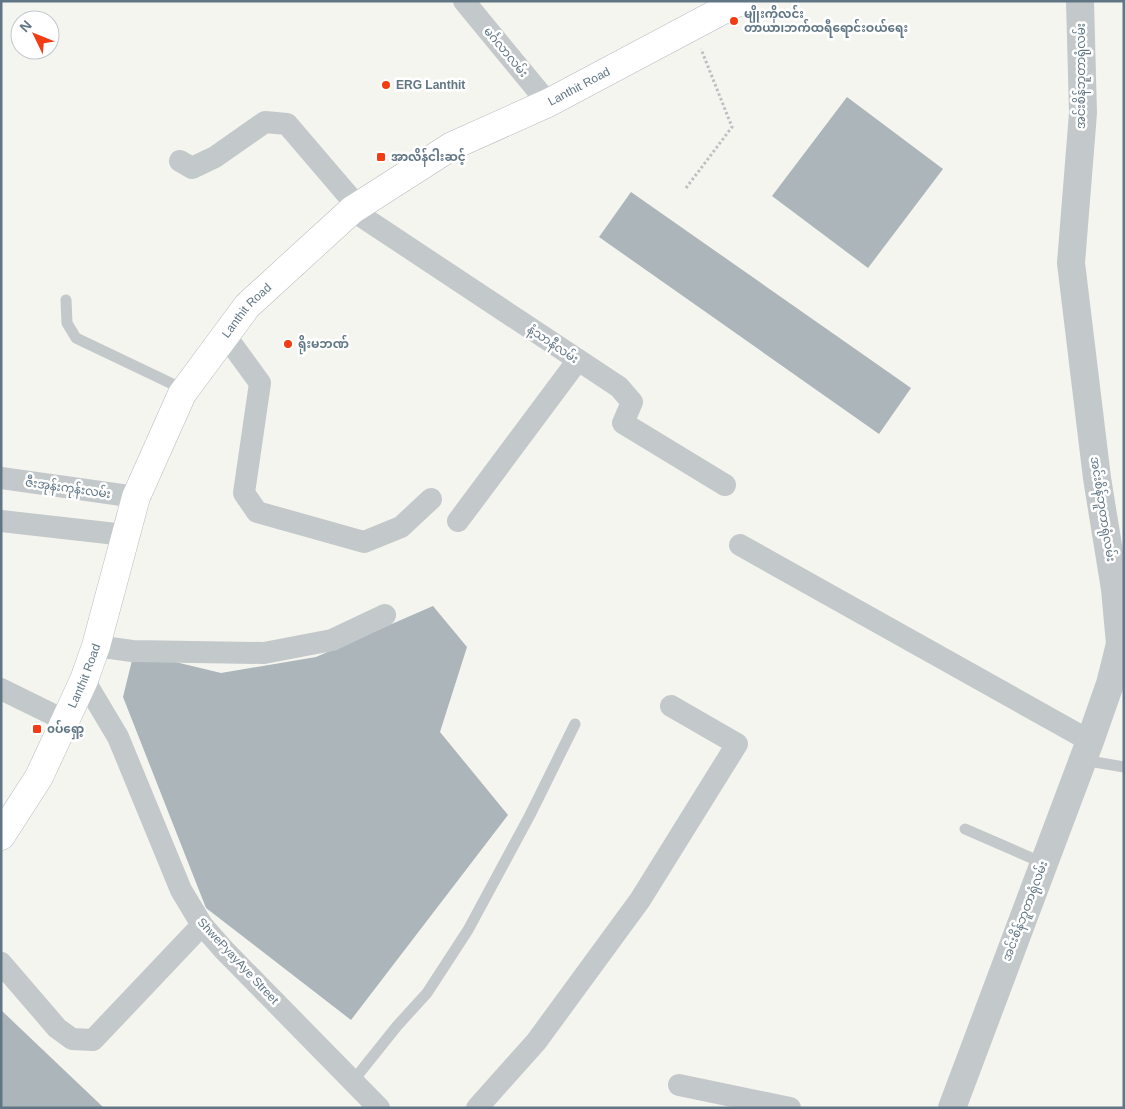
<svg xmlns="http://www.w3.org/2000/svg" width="1125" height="1109" viewBox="0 0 1125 1109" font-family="Helvetica,'Noto Sans Myanmar',sans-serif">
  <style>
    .building { fill: #acb5b9 }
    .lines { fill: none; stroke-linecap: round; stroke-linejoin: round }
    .primary-casing { stroke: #b6bbbe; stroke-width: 29 }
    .path { stroke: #bdbfc1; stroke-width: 3; stroke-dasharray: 2.5 2.5; stroke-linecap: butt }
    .service { stroke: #c3c8ca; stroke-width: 11 }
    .minor { stroke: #c3c8ca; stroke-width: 22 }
    .tertiary { stroke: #c3c8ca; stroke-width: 28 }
    .primary { stroke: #fff; stroke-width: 28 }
    .poi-dot { fill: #f23c13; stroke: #fff; stroke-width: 2 }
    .labels { text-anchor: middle; stroke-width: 5; stroke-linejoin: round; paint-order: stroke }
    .poi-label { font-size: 12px; font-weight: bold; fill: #617684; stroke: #fff; text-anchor: start }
    .street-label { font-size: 12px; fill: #617684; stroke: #fff }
  </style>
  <rect width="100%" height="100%" fill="#f5f5f0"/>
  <g class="building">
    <path d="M847 97 943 169 868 268 772 196Z"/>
    <path d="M631 192 911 388 879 434 599 237Z"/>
    <path d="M433 606 467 647 440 732 508 815 351 1020 206 908 123 697 134 652 221 673 316 657Z"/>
    <path d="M1 1010 104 1108H1Z"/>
  </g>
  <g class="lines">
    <defs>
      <g id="primary">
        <path id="s1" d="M1 836 39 777 84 680 96 646 136 497 182 394 247 306 352 210 452 146 548 103 740 1"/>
      </g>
    </defs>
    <use href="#primary" class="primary-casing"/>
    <path class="path" d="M686 188 732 127 701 49"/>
    <g class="service">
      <path d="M66 300 67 323 76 338 185 390"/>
      <path d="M1083 760 1124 767"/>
      <path d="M965 829 1043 863"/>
      <path d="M353 1081 397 1026 427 993 468 930 530 815 575 724"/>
    </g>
    <g class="minor">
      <path d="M464 1 548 103"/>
      <path d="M180 161 192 168 215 157 265 122 287 124 358 207"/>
      <path d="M352 210 619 387 632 402 623 423 725 485"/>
      <path d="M225 335 260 383 244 493 257 512 364 542 401 527 431 499"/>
      <path d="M1 478 136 497"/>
      <path d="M1 521 125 535"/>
      <path d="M458 521 578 360"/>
      <path d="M740 545 1090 741"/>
      <path d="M96 646 132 651 264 653 332 640 385 615"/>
      <path d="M84 680 118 737 181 890 202 925 224 950 379 1108"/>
      <path d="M1 689 66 721"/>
      <path d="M1 963 57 1028 72 1039 93 1040 202 925"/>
      <path d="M679 1085 790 1108"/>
      <path d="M477 1108 536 1042 640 900 737 744 671 706"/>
    </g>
    <path class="tertiary" d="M952 1108 1090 741 1110 684 1120 644 1115 589 1097 478 1071 263 1083 113 1080 1"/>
    <use href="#primary" class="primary"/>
  </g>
  <g class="poi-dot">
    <circle cx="734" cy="21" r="5"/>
    <circle cx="386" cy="85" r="5"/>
    <rect x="376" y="152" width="10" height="10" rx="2.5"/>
    <circle cx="288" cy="344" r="5"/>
    <rect x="32" y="724" width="10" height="10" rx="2.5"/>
  </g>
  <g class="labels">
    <g class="poi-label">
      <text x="744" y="18">မျိုးကိုလင်း<tspan x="744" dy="14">တာယာ၊ဘက်ထရီရောင်းဝယ်ရေး</tspan></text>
      <text x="396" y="89">ERG Lanthit</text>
      <text x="391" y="161">အာလိန်ငါးဆင့်</text>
      <text x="298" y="348">ရိုးမဘဏ်</text>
      <text x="47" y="733">၀ပ်ရှော့</text>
    </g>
    <g class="street-label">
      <text transform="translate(506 52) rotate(50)" y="4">မင်္ဂလာလမ်း</text>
      <text transform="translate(1081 76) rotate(-90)" y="4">အင်းစိန်ဘူတာရုံလမ်း</text>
      <text dy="4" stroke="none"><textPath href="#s1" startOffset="991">Lanthit Road</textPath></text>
      <text dy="4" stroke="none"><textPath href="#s1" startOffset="586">Lanthit Road</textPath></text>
      <text transform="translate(553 344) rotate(34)" y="4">နံ့သာနီလမ်း</text>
      <text transform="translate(68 488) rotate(8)" y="4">ဇီးအုန်းကုန်းလမ်း</text>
      <text transform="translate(1103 509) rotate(81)" y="4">အင်းစိန်ဘူတာရုံလမ်း</text>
      <text dy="4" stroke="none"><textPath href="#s1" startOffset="181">Lanthit Road</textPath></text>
      <text transform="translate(1025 911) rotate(-69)" y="4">အင်းစိန်ဘူတာရုံလမ်း</text>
      <text transform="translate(238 961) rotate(47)" y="4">ShwePyayAye Street</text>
    </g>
  </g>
  <rect width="1125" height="1109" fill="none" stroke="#617684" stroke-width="5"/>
  <g transform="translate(35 35) rotate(313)"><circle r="24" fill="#ffffff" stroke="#c0c8ce"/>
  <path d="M0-4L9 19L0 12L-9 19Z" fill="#f23c13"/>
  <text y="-8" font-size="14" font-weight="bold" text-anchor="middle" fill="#617684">N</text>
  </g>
</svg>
